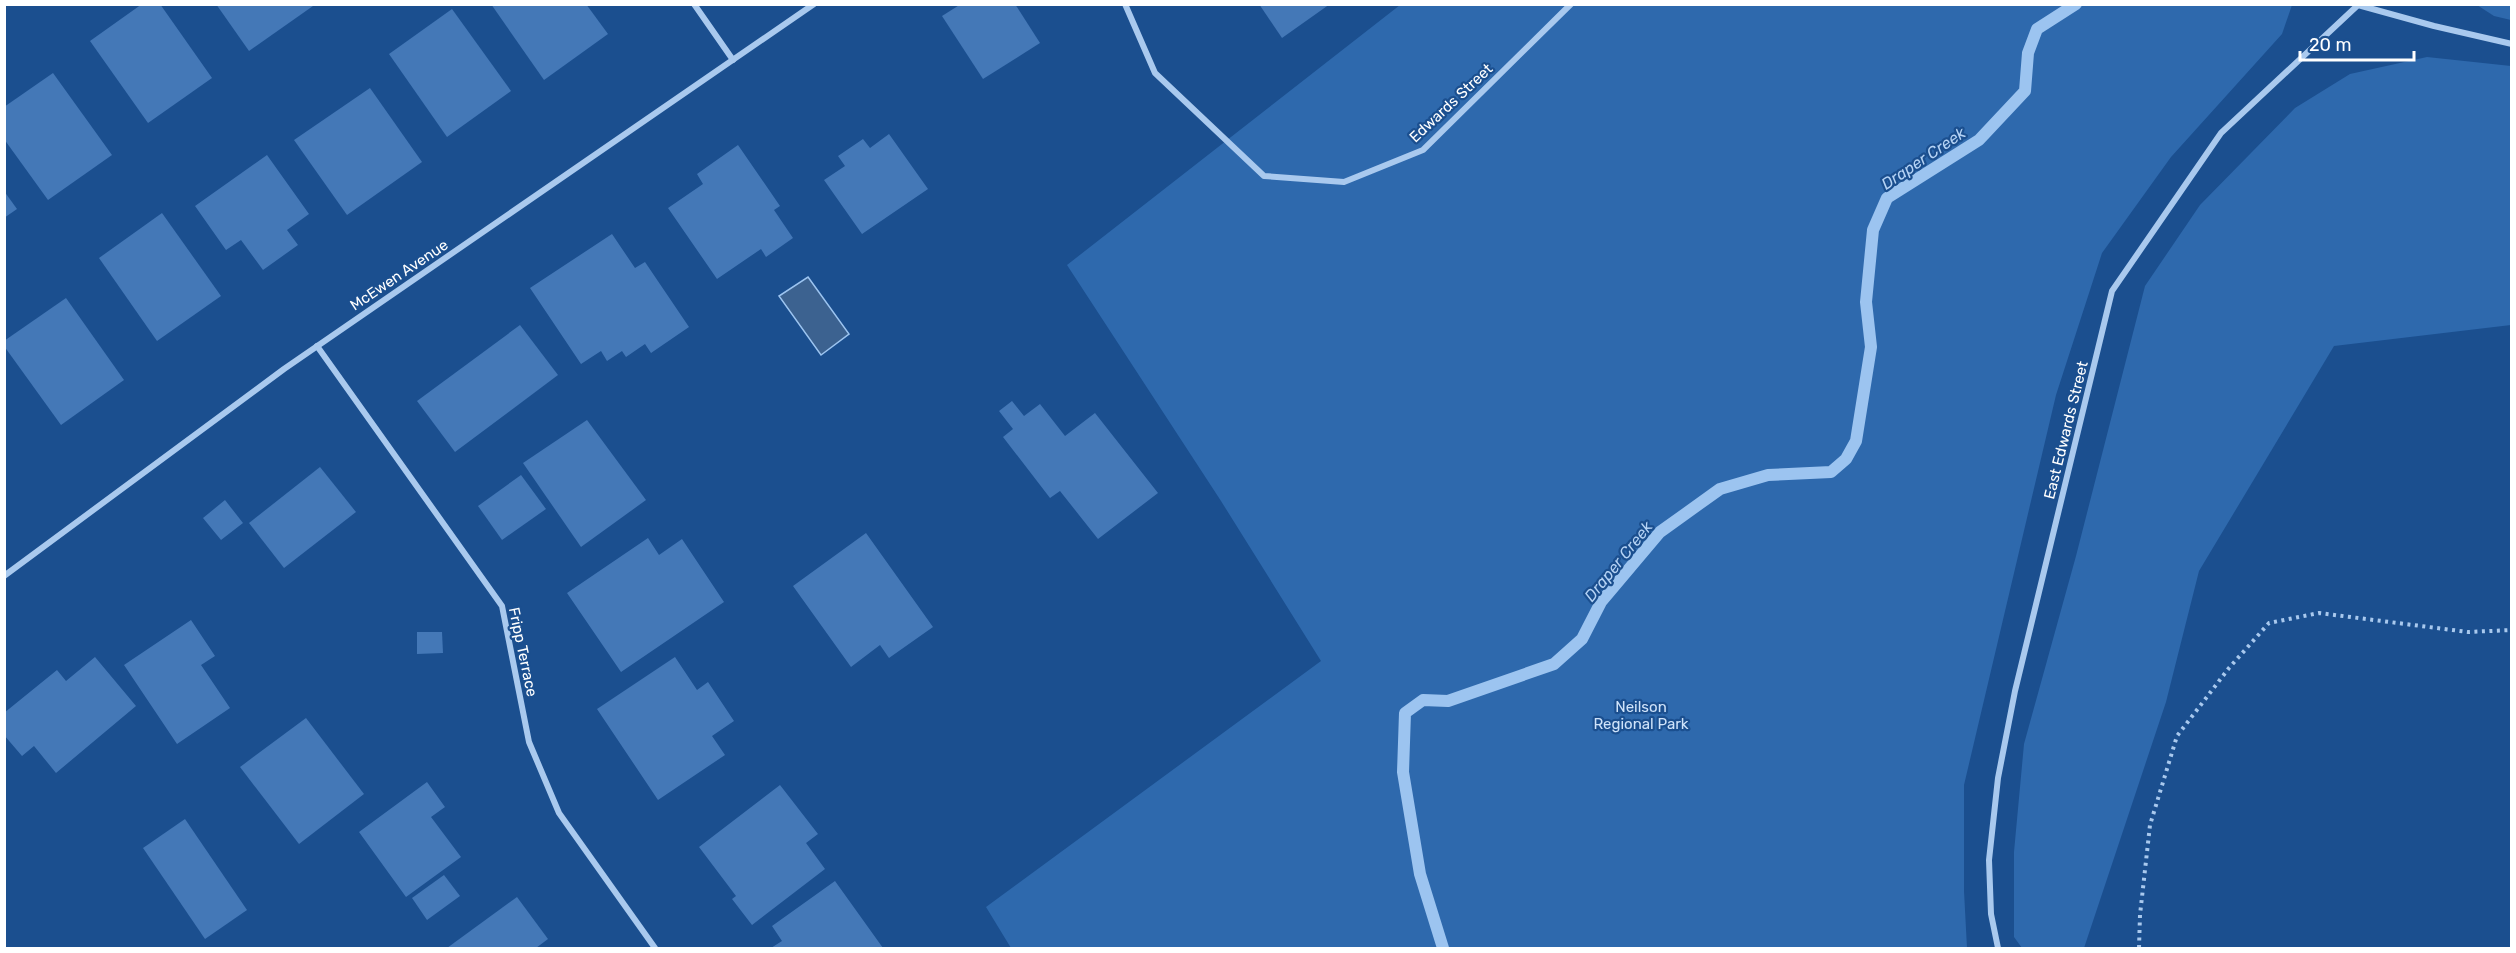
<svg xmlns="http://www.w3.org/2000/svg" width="2516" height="953" viewBox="0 0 2516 953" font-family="Rubik,sans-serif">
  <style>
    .green { fill: #2e69ad }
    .water { fill: #3c6290; stroke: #9cc4f0; stroke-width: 1.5 }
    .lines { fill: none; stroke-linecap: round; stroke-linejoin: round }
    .stream { stroke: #9cc4f0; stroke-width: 12 }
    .building { fill: #4478b7 }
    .path { stroke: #a9c9ee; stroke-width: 4; stroke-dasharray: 3 4.5; stroke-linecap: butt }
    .street { stroke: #a9c9ee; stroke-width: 6 }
    .labels { text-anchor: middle; stroke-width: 4.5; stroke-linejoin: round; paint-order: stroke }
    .street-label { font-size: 15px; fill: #fff; stroke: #1b4f8f }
    .park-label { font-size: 15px; fill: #cfe3fa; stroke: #1b4f8f }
    .water-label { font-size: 16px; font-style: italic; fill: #b5d3f5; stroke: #1b4f8f }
  </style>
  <rect width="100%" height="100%" fill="#1b4f8f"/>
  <g class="green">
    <path d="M1400 5H2292L2282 34 2171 157 2102 253 2056 395 1964 785V891L1967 948H1011L986 907 1321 661 1221 501 1067 265Z"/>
    <path d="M2477 5H2511V20L2494 16Z"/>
    <path d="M2427 57 2511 66V325L2334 346 2199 571 2166 702 2084 948H2022L2014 937V852L2024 744 2076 556 2145 286 2200 205 2295 108 2350 74Z"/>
  </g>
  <path class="water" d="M808 277 849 334 821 355 779 296Z"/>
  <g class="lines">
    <path class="stream" d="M1443 948 1420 874 1403 772 1405 713 1423 700 1448 701 1554 664 1582 639 1601 602 1660 532 1720 489 1768 475 1831 472 1846 459 1856 441 1871 347 1866 302 1873 230 1887 198 1979 140 2025 91 2028 53 2037 29 2076 4"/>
  </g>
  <g class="building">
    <path d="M142 4H160L212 78 148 123 90 41Z"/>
    <path d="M216 4H312L313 6 249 51Z"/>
    <path d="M491 4H586L608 34 544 80Z"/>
    <path d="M961 4H1015L1040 43 983 79 942 16Z"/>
    <path d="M1259 4H1330L1282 38Z"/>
    <path d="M452 9 511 91 447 137 389 54Z"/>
    <path d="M53 73 112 155 48 200 4 139V107Z"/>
    <path d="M370 88 422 162 347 215 294 140Z"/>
    <path d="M889 134 928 189 862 234 824 180 845 166 838 156 863 139 870 148Z"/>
    <path d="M738 145 780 206 774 210 793 238 766 257 761 249 717 279 668 208 703 184 697 174Z"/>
    <path d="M267 155 309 214 287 230 298 245 263 270 241 240 226 250 195 206Z"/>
    <path d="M4 191 17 209 4 218Z"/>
    <path d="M162 213 221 296 157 341 99 258Z"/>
    <path d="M612 234 635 268 645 262 689 327 651 353 645 344 626 357 622 351 607 361 601 351 581 364 530 288Z"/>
    <path d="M66 298 124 380 61 425 4 346V341Z"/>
    <path d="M520 325 558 375 455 452 417 401Z"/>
    <path d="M1012 401 1024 416 1040 404 1065 436 1095 413 1158 493 1098 539 1060 491 1050 498 1003 437 1013 429 999 411Z"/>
    <path d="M587 420 646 500 581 547 523 463Z"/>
    <path d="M320 467 356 512 284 568 249 523Z"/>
    <path d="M521 475 546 509 502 540 478 506Z"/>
    <path d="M225 500 243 523 221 540 203 518Z"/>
    <path d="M866 533 933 627 889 658 880 645 851 667 793 586Z"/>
    <path d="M648 538 659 555 682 539 724 602 621 672 567 593Z"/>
    <path d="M191 620 215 656 201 665 230 708 177 744 124 665Z"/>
    <path d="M417 632H442L443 653 417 654Z"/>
    <path d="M95 657 136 706 56 773 34 746 22 756 4 735V713L57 670 66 681Z"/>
    <path d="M675 657 697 690 708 682 734 721 712 736 725 755 658 800 597 709Z"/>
    <path d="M306 718 364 794 299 844 240 767Z"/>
    <path d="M427 782 445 807 431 817 461 857 406 897 359 832Z"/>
    <path d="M780 785 818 834 806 843 825 869 752 925 732 899 736 896 699 847Z"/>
    <path d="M185 819 247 910 205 939 143 848Z"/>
    <path d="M444 875 460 896 427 920 412 898Z"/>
    <path d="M835 881 883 948H771L782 941 772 926Z"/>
    <path d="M517 897 548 939 536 948H447Z"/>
  </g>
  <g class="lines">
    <path class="path" d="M2139 948 2140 915 2150 825 2177 736 2229 668 2269 623 2319 613 2468 632 2512 630"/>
    <g class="street">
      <path d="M694 4 733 60"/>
      <path d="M1125 4 1155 73 1264 176 1344 182 1423 150 1571 4"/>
      <path d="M2358 5 2434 26 2512 44"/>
      <path d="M317 346 502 606 529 742 559 813 655 948"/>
      <path d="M4 576 284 369 814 4"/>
      <path d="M1998 948 1991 914 1989 860 1998 778 2015 691 2112 291 2221 133 2358 5"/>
    </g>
  </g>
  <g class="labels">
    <g class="street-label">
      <text transform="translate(1451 103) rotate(-43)" y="5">Edwards Street</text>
      <text transform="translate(399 275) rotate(-34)" y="5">McEwen Avenue</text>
      <text transform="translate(2066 430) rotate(-76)" y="5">East Edwards Street</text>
      <text transform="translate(523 652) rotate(78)" y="5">Fripp Terrace</text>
    </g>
    <g class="park-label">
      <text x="1641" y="712">Neilson<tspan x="1641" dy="17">Regional Park</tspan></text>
    </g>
    <g class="water-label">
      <text transform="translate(1923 158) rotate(-34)" y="6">Draper Creek</text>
      <text transform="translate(1618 561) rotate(-51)" y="6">Draper Creek</text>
    </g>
  </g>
  <rect width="2516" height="953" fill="none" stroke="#ffffff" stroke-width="12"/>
  <path d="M2300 51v9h114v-9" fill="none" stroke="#ffffff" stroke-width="3"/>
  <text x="2309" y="51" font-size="18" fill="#ffffff" stroke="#1b4f8f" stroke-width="4.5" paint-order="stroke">20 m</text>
</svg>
